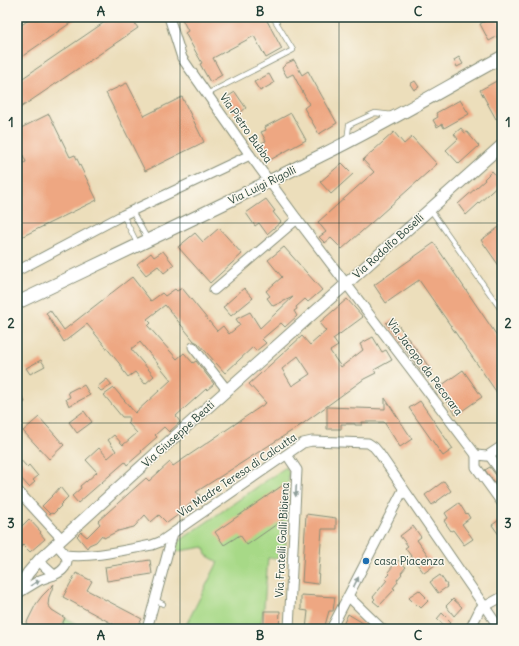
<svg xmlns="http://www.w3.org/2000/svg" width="519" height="646" viewBox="0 0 519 646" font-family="Delius,sans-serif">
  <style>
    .green { fill: #a7d987; stroke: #638b5e }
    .building { fill: #eea782; fill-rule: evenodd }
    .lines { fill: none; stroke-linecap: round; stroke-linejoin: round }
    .service-casing { stroke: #868e78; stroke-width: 6 }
    .minor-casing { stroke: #868e78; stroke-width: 11 }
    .tertiary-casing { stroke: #868e78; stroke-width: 13 }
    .secondary-casing { stroke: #868e78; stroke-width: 14 }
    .service { stroke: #fff; stroke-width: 4.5 }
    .minor { stroke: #fff; stroke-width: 9 }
    .tertiary { stroke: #fff; stroke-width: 11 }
    .secondary { stroke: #fff; stroke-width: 12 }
    .oneway { fill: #8f9e9a }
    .grid { fill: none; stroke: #1f3d34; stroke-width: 1; stroke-opacity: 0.55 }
    .poi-dot { fill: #1f6fb2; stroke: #fbf7ec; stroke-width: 1.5 }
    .labels { text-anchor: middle; stroke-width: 3; stroke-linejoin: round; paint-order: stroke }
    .street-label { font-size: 11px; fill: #1f3d34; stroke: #fbf7ec }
    .poi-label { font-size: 11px; fill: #1f3d34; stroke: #fbf7ec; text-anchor: start }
    .neatline { fill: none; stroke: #1f3d34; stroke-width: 1.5 }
    .grid-label { font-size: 13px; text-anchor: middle; font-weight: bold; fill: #1f3d34 }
  </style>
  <rect width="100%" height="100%" fill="#fbf7ec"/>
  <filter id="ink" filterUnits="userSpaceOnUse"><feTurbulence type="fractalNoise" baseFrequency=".025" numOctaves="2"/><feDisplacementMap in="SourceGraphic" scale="8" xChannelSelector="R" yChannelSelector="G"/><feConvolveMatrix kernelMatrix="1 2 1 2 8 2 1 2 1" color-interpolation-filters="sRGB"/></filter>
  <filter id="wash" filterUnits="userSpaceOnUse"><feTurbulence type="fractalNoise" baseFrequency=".012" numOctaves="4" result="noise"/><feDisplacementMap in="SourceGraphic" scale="16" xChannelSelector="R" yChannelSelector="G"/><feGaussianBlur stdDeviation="0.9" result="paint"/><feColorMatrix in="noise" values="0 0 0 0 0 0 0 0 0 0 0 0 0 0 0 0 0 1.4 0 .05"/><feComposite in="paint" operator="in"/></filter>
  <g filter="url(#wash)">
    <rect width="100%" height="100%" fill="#ecdebb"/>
    <g class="green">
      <path d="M286 467 289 473 285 558H268L264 606 260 629H184L218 562 206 555 204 547 173 552 175 544Z"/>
      <path d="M65 618 85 629H60Z"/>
    </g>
    <g id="blocks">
      <g class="building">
        <path d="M33 17H79L17 60V28Z"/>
        <path d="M112 17H130L138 28 17 110V82Z"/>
        <path d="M181 17H265L282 49 266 58 254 36 213 58 222 75 210 82 200 64 202 63 185 33 188 31Z"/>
        <path d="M492 17H496L502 29V34L489 41 480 24Z"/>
        <path d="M459 57 463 64 457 67 454 60Z"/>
        <path d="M294 60 302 75 308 71 337 123 319 134 304 108 309 104 293 74 287 77 282 68 285 65V64Z"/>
        <path d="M269 74 274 83 260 91 254 82Z"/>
        <path d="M502 78V116L496 119 480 90Z"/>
        <path d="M415 81 419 87 414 90 410 84Z"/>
        <path d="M127 83 144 116 182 97 204 142 145 171 106 93Z"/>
        <path d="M235 92 246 108 236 116 224 99Z"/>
        <path d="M460 100 469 114 444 128 442 124 437 127 433 120 438 117 436 113Z"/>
        <path d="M291 113 306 140 270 160 261 143 266 141 261 132 266 130 265 127Z"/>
        <path d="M49 114 70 157 75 155 97 200 17 239V166L26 162 17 142V130Z"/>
        <path d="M461 128 465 133 467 132 479 146 459 164 446 150 458 139 454 134Z"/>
        <path d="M394 132 404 144 412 137 437 164 342 249 331 238 325 243 319 237 326 232 318 222 374 172 363 160Z"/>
        <path d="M342 163 353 174 331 194 320 182Z"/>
        <path d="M492 171 502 182 466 215 458 204 485 180 484 179Z"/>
        <path d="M266 199 275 211 273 212 281 222 267 234 259 223 255 226 246 213Z"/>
        <path d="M502 225V270L481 240Z"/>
        <path d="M219 228 242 254 210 283 178 247 195 233 203 242Z"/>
        <path d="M434 243 502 343V400L419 280 386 303 374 285Z"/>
        <path d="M284 247 322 290 308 302 305 299 296 307 297 309 294 311 297 316 285 327 281 323 262 339 266 343 256 351 253 347 225 373 198 343 194 341 165 305 147 319 151 323 148 326 177 359 184 353 193 363 196 361 214 384 207 390 206 389 176 416 180 422 169 432 164 427 155 435 157 437 141 451 142 452 127 465 125 462 78 503 72 496 81 488 80 486 86 481V482L97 472 86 460 99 448 108 458 116 451 108 440 114 435 123 445 137 433 128 423 129 417H122L104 395 114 388 135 413 171 380 140 342 131 349 154 376 145 384 135 372 128 377 122 369 123 368 87 324 64 342 46 313 50 310 64 330 132 277 151 301 162 293 165 296 175 289 177 291 182 288 217 331 223 326 229 334 240 325 236 319 250 312 260 328 293 297 273 306 267 298 270 296 266 291 282 277 268 260Z"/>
        <path d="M163 251 174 265 164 273 158 266 146 275 137 264 151 253 154 257Z"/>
        <path d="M244 288 253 298 231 316 223 307 226 305V304Z"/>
        <path d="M347 299 363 317 333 339 338 346 330 351 341 367 363 350 360 344 373 337 382 352 386 350 392 360 374 370 376 373 364 379 301 425 196 492 200 495 181 512H182L167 523 159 515 151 522 145 515 134 527 118 531 104 538 102 535 96 542 89 545 87 548 77 536 81 532 87 537 100 524 98 521 146 478 149 481 170 462 173 466 266 403 249 384 302 336 310 345 326 331 319 323ZM298 356 310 374 292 386 282 369Z"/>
        <path d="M393 318 432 371 425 377 386 323Z"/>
        <path d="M41 360 45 366 30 374 26 368Z"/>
        <path d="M463 370 482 397 456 415 438 388Z"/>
        <path d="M107 379 112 385 101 391 97 387Z"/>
        <path d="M84 385 90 395 69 406 66 399 70 397 68 392 78 387 79 388Z"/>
        <path d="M17 387 25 402 17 406Z"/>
        <path d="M385 398 412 439 400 447 384 422H362V425H355V424H341V429H327V407L385 409Z"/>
        <path d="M420 401 453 449 443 456 409 408Z"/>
        <path d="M84 411 92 422 77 433 69 422Z"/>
        <path d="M39 417 64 445 49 459 23 431Z"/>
        <path d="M17 456 27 467 29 465 38 476 33 480 35 482 29 487 17 474Z"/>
        <path d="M490 467 502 483V493L485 470Z"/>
        <path d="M444 481 451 491 432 505 425 495Z"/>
        <path d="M286 483 287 503 280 507 287 517 247 545 240 535 224 545 215 532Z"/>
        <path d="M60 487 68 497 60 505 61 506 53 514 52 513 50 514 42 506 53 495Z"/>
        <path d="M459 503 466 514 467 513 470 518 462 524 473 539 464 545 453 530 451 531 444 521 448 518 445 513Z"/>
        <path d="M306 514 336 518V529H322L318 584 302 582Z"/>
        <path d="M502 518V539L492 525Z"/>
        <path d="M29 519 41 532 40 533 45 539 30 552 23 545 17 551V531Z"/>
        <path d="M413 526 421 537 417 540 435 565 424 573 405 548 408 546 400 536Z"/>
        <path d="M150 560 152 574 107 581 105 567Z"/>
        <path d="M398 560 406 567 401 573 402 574 397 580 398 582 393 588 395 589 379 606 373 601 375 599 373 597 387 580 385 579 390 574 388 572Z"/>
        <path d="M76 573 92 581 87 590 142 619 136 629H122L63 597Z"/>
        <path d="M440 575 447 585H446L447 587 438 593 430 582Z"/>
        <path d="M54 584 49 597 48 605 52 610 65 618 60 629H25L28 620 36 604 42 596Z"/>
        <path d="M419 590 426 597 425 598 428 601 421 608 418 605 417 606 409 598 410 597V596Z"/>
        <path d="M301 595 335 597 333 611H329L324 629H306L308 611 301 610Z"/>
        <path d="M453 599 462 607 454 616 446 606Z"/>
        <path d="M264 611H280L279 629H264Z"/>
        <path d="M442 613 451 622 446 627 437 619Z"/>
        <path d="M348 614 373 629H341Z"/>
      </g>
    </g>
  </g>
  <g filter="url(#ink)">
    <use href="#blocks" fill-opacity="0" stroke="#868e78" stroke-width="1"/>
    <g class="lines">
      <defs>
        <g id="service">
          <path d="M207 94 293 50 273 17"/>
          <path d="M347 141 349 125 375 113 393 115"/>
          <path d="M430 209 502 311"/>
          <path d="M132 211 148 240"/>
          <path d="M123 215 138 245"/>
          <path d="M155 600 163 604"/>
        </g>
        <g id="minor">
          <path d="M169 17 182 58 207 94 250 155 297 219 476 455 487 456 502 446"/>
          <path d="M17 271 123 215 250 155"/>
          <path d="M214 290 297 219"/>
          <path d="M193 347 227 390"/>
          <path d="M287 455 297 470 289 629"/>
          <path d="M476 455V467L502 503"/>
          <path d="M489 455 502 473"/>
          <path d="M17 490 62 539"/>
          <path d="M65 555C94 558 124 550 152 545L160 542 303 443 312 441 368 443 374 447 379 453 500 629"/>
          <path d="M40 559 44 566 54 575C62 572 71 564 65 555 63 551 59 548 56 544"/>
          <path d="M17 594 40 580 54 575"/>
          <path d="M349 597 382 629"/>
          <path d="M147 629 173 533"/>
          <path d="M331 629 403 490"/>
          <path d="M470 629 480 609 502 597"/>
        </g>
        <path id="tertiary" d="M17 591 28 573 40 559 142 466 502 145"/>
        <path id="secondary" d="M17 303C119 254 221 206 322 155 383 125 442 90 502 57"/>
      </defs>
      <use href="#service" class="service-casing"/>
      <use href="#minor" class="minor-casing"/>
      <use href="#tertiary" class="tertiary-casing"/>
      <use href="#secondary" class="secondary-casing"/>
      <use href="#service" class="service"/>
      <use href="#minor" class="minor"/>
      <use href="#tertiary" class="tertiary"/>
      <use href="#secondary" class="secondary"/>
    </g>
    <defs><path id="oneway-solid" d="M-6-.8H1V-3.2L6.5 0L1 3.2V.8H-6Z"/></defs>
    <g class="oneway">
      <use href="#oneway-solid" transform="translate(296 491) rotate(93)"/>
      <use href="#oneway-solid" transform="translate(356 582) rotate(-63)"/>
      <use href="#oneway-solid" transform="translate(35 583) rotate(-31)"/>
    </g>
  </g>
  <path class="grid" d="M180 17V629M339 17V629M17 223H502M17 423H502"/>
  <circle class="poi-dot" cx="366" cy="561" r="4"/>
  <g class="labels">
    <g class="street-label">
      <text transform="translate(246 128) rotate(55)" y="4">Via Pietro Bubba</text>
      <text transform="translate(262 185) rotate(-26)" y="4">Via Luigi Rigolli</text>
      <text transform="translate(388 246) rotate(-42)" y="4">Via Rodolfo Boselli</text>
      <text transform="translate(425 367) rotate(53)" y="4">Via Jacopo da Pecorara</text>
      <text transform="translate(178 434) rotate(-42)" y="4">Via Giuseppe Beati</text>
      <text transform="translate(237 475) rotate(-34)" y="4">Via Madre Teresa di Calcutta</text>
      <text transform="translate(282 540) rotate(-87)" y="4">Via Fratelli Galli Bibiena</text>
    </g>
    <g class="poi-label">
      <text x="374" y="565">casa Piacenza</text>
    </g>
  </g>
  <rect width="519" height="646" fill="none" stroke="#fbf7ec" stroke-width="44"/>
  <rect x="22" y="22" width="475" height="602" class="neatline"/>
  <g class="grid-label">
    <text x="101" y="16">A</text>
    <text x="260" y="16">B</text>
    <text x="418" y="16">C</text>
    <text x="11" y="127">1</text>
    <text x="508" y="127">1</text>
    <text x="11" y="328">2</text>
    <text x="508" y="328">2</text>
    <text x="11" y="528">3</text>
    <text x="508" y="528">3</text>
    <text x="101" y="640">A</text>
    <text x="260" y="640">B</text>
    <text x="418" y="640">C</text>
  </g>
</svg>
